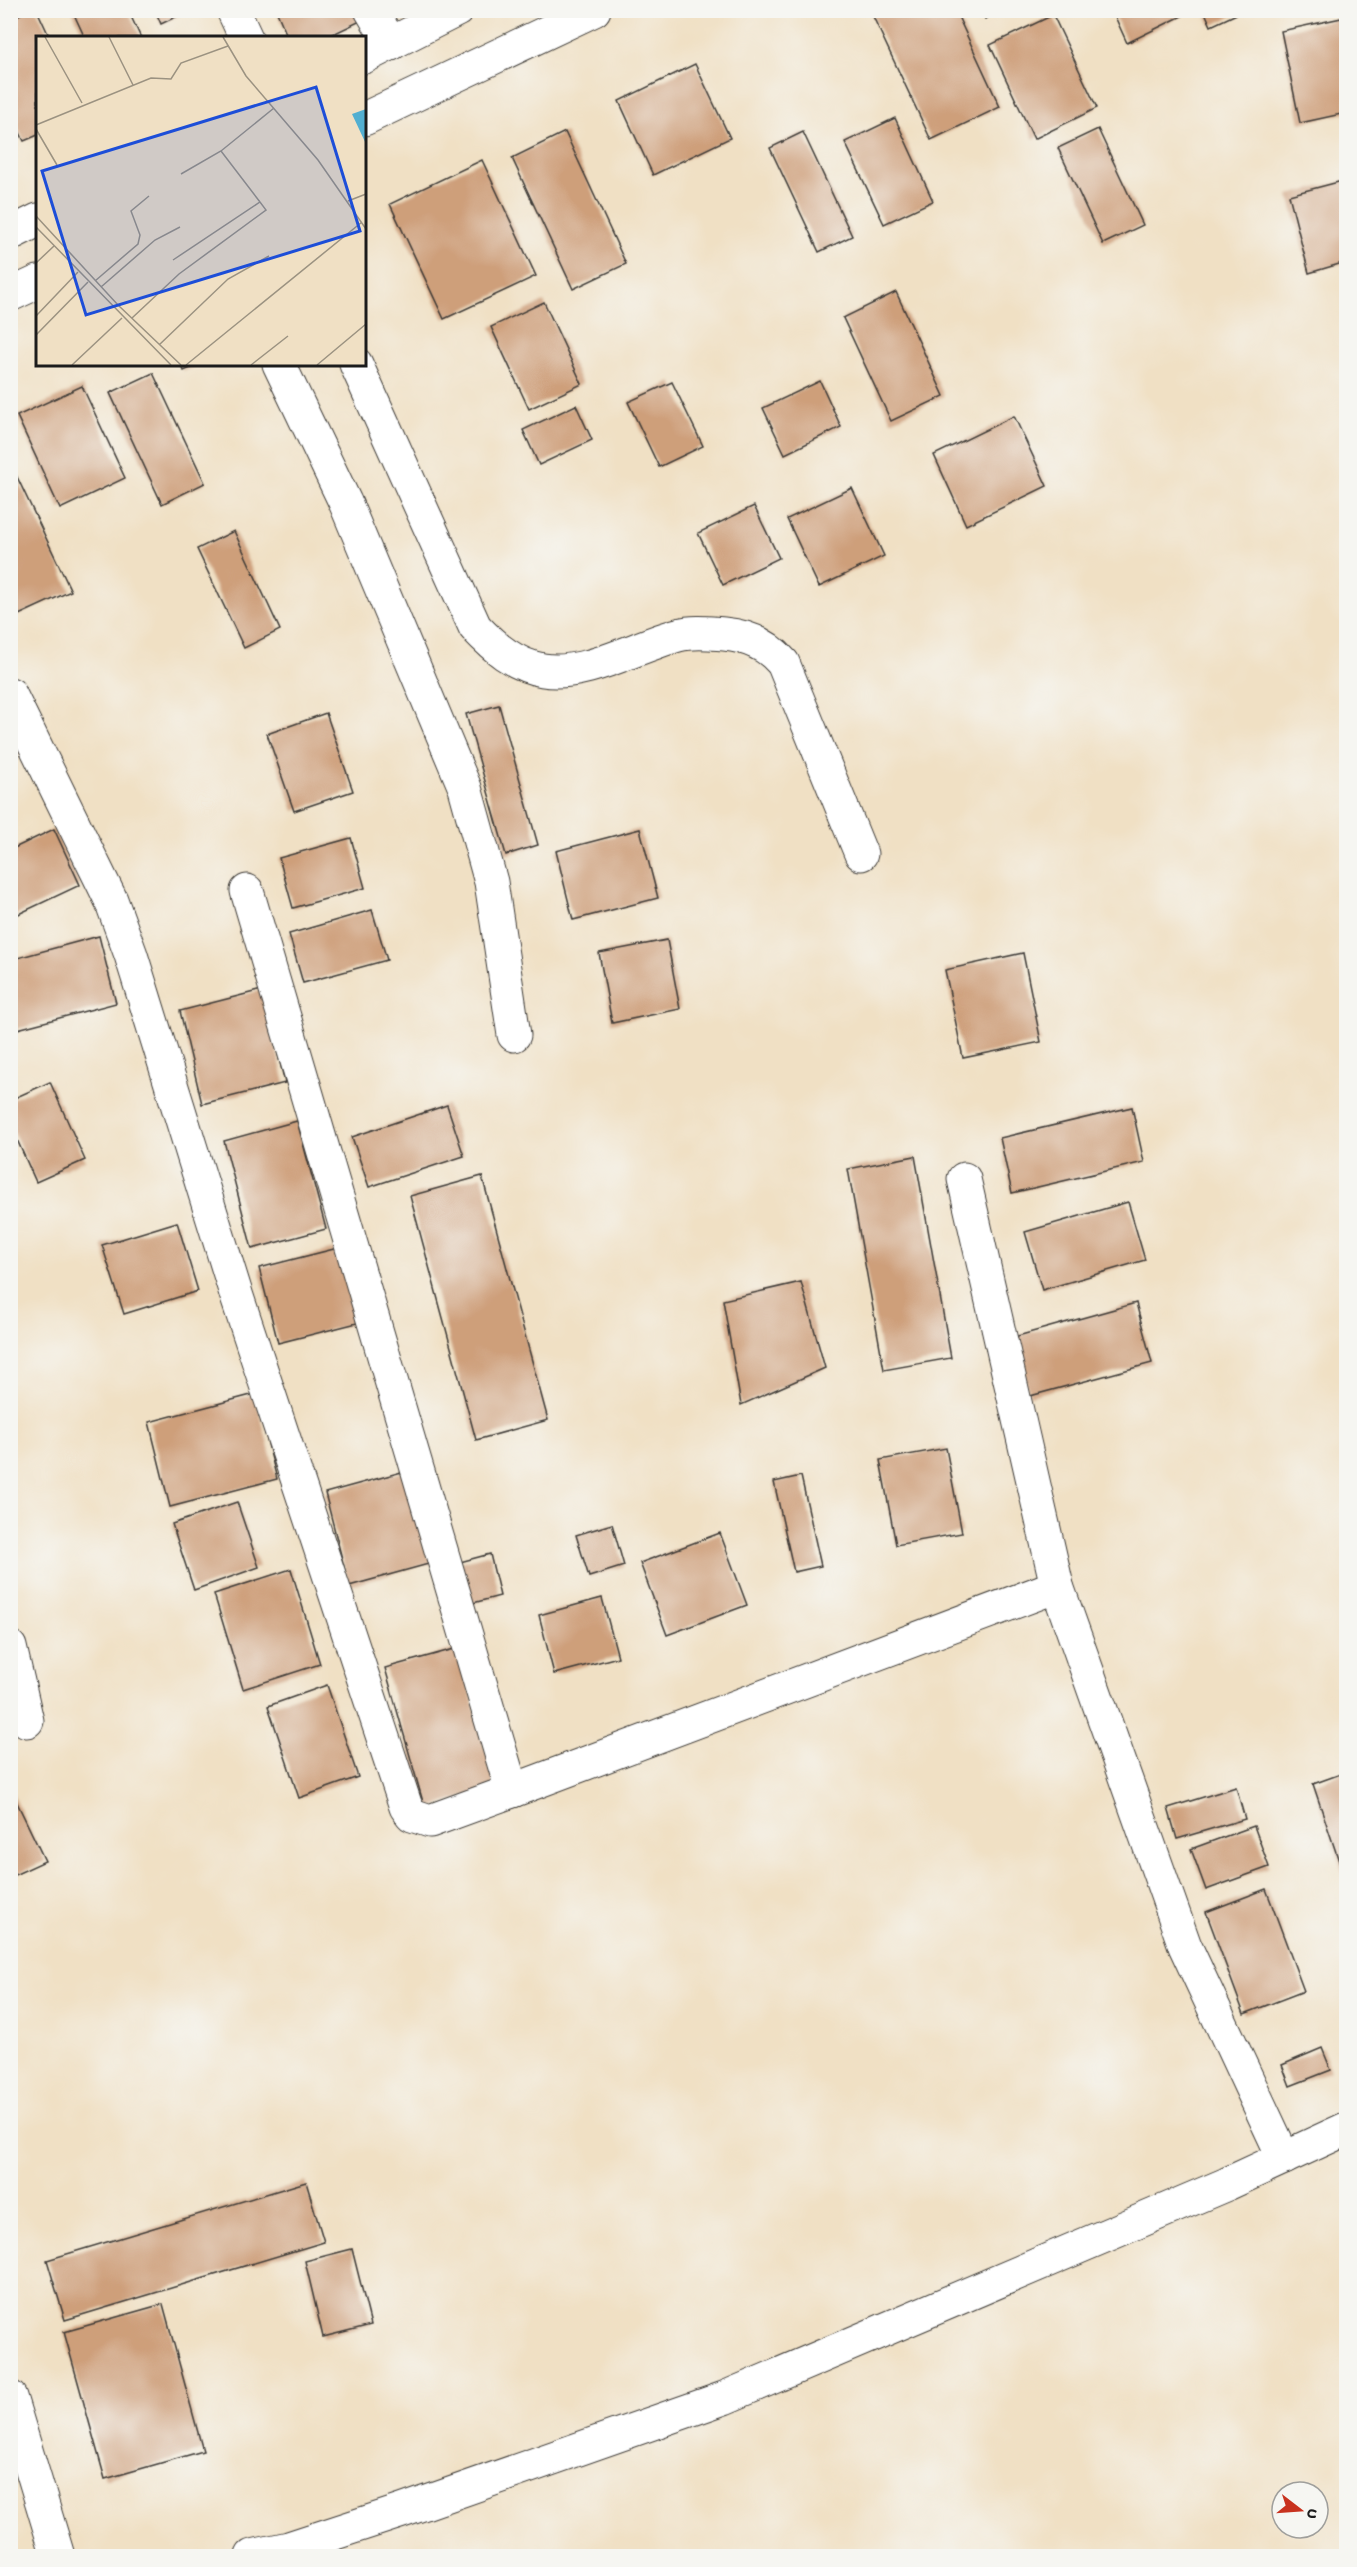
<svg xmlns="http://www.w3.org/2000/svg" width="1357" height="2567" viewBox="0 0 1357 2567" font-family="'Gochi Hand',sans-serif">
  <style>
    .building { fill: #ce9f7a }
    .lines { fill: none; stroke-linecap: round; stroke-linejoin: round }
    .minor-casing { stroke: #3c3935; stroke-width: 35 }
    .highway-casing { stroke: #3c3935; stroke-width: 35 }
    .minor { stroke: #fff; stroke-width: 33 }
    .highway { stroke: #fff; stroke-width: 33 }
    .inset-road { fill: none; stroke: #9b9281; stroke-width: 1.5 }
    .view { fill: #1d4ed8; fill-opacity: 0.15; stroke: #1d4ed8; stroke-width: 3 }
    .inset-edge { fill: none; stroke: #1c1c1c; stroke-width: 3 }
  </style>
  <rect width="100%" height="100%" fill="#f6f6f2"/>
  <filter id="ink" filterUnits="userSpaceOnUse"><feTurbulence type="fractalNoise" baseFrequency=".0167" numOctaves="2"/><feDisplacementMap in="SourceGraphic" scale="12" xChannelSelector="R" yChannelSelector="G"/><feConvolveMatrix kernelMatrix="1 2 1 2 8 2 1 2 1" color-interpolation-filters="sRGB"/></filter>
  <filter id="wash" filterUnits="userSpaceOnUse"><feTurbulence type="fractalNoise" baseFrequency=".008" numOctaves="4" result="noise"/><feDisplacementMap in="SourceGraphic" scale="24" xChannelSelector="R" yChannelSelector="G"/><feGaussianBlur stdDeviation="1.35" result="paint"/><feColorMatrix in="noise" values="0 0 0 0 0 0 0 0 0 0 0 0 0 0 0 0 0 1.4 0 .05"/><feComposite in="paint" operator="in"/></filter>
  <g filter="url(#wash)">
    <rect width="100%" height="100%" fill="#f0e0c4"/>
    <g id="blocks">
      <g class="building">
        <path d="M29 10H37L50 38H38V135L24 141 10 112V19Z"/>
        <path d="M72 10H128L141 38H85Z"/>
        <path d="M155 10H190L161 24Z"/>
        <path d="M276 10H370L373 15 325 38H288Z"/>
        <path d="M870 10H955L1000 107 931 140Z"/>
        <path d="M981 10H1003L985 19Z"/>
        <path d="M1112 10H1194L1127 43Z"/>
        <path d="M1204 10H1245L1211 26Z"/>
        <path d="M1053 15 1097 108 1034 139 990 45Z"/>
        <path d="M1346 17V113L1300 123 1281 31Z"/>
        <path d="M695 64 730 138 653 175 619 101Z"/>
        <path d="M895 118 933 201 884 224 845 142Z"/>
        <path d="M1098 129 1143 225 1103 244 1058 148Z"/>
        <path d="M565 132 626 264 573 289 512 158Z"/>
        <path d="M803 132 852 236 819 252 770 148Z"/>
        <path d="M482 160 536 276 444 319 390 204Z"/>
        <path d="M1346 180V262L1309 273 1289 195Z"/>
        <path d="M896 292 944 396 891 421 843 318Z"/>
        <path d="M544 302 582 384 529 409 491 327Z"/>
        <path d="M181 364H199L184 371Z"/>
        <path d="M153 373 205 483 162 504 110 393Z"/>
        <path d="M820 381 841 427 785 454 763 408Z"/>
        <path d="M672 382 703 446 659 467 628 402Z"/>
        <path d="M82 386 125 478 60 509 17 416Z"/>
        <path d="M576 405 592 440 539 465 523 430Z"/>
        <path d="M1014 416 1047 486 966 525 934 455Z"/>
        <path d="M10 462 71 591 10 619Z"/>
        <path d="M852 488 884 556 819 587 787 519Z"/>
        <path d="M754 506 779 558 723 585 698 533Z"/>
        <path d="M234 531 280 630 244 648 197 549Z"/>
        <path d="M499 705 538 845 506 855 466 714Z"/>
        <path d="M326 713 353 791 294 811 267 734Z"/>
        <path d="M54 829 80 885 10 918V850Z"/>
        <path d="M640 829 658 898 573 920 556 851Z"/>
        <path d="M351 838 365 888 293 908 279 858Z"/>
        <path d="M372 910 387 960 303 983 289 934Z"/>
        <path d="M99 936 116 1003 10 1031V960Z"/>
        <path d="M667 940 680 1009 612 1023 599 953Z"/>
        <path d="M1023 953 1041 1042 963 1058 945 970Z"/>
        <path d="M262 990 285 1083 202 1104 180 1011Z"/>
        <path d="M50 1082 85 1160 36 1182 10 1124V1100Z"/>
        <path d="M447 1105 464 1156 369 1187 352 1137Z"/>
        <path d="M1132 1107 1144 1162 1012 1193 1000 1138Z"/>
        <path d="M297 1121 326 1229 252 1249 224 1141Z"/>
        <path d="M915 1156 951 1358 884 1370 848 1169Z"/>
        <path d="M482 1176 548 1420 476 1440 410 1196Z"/>
        <path d="M1128 1202 1145 1260 1042 1290 1025 1232Z"/>
        <path d="M177 1222 198 1291 124 1314 102 1245Z"/>
        <path d="M338 1248 357 1323 278 1343 259 1268Z"/>
        <path d="M801 1282 825 1368 741 1405 723 1300Z"/>
        <path d="M1136 1303 1152 1363 1030 1396 1014 1337Z"/>
        <path d="M255 1394 277 1479 170 1507 149 1422Z"/>
        <path d="M946 1448 962 1533 896 1545 880 1460Z"/>
        <path d="M409 1470 432 1563 349 1586 325 1493Z"/>
        <path d="M801 1476 821 1566 794 1572 774 1482Z"/>
        <path d="M237 1502 259 1567 194 1590 172 1524Z"/>
        <path d="M612 1524 624 1566 589 1577 576 1535Z"/>
        <path d="M720 1533 747 1605 667 1635 640 1563Z"/>
        <path d="M490 1554 500 1596 469 1604 460 1562Z"/>
        <path d="M291 1569 320 1664 243 1689 214 1594Z"/>
        <path d="M602 1598 618 1657 554 1674 539 1615Z"/>
        <path d="M458 1648 497 1788 425 1809 385 1668Z"/>
        <path d="M327 1685 358 1777 299 1798 268 1706Z"/>
        <path d="M1346 1772V1882L1313 1784Z"/>
        <path d="M1236 1787 1245 1819 1177 1839 1168 1808Z"/>
        <path d="M10 1788 45 1861 10 1877Z"/>
        <path d="M1254 1826 1269 1867 1206 1890 1191 1849Z"/>
        <path d="M1266 1889 1304 1991 1244 2014 1206 1912Z"/>
        <path d="M1322 2048 1331 2070 1290 2086 1282 2065Z"/>
        <path d="M306 2182 324 2242 65 2320 47 2260Z"/>
        <path d="M352 2249 371 2325 323 2337 305 2261Z"/>
        <path d="M163 2304 203 2451 105 2479 64 2332Z"/>
      </g>
    </g>
  </g>
  <g filter="url(#ink)">
    <use href="#blocks" fill-opacity="0" stroke="#3c3935" stroke-width="1.5"/>
    <g class="lines">
      <defs>
        <g id="minor">
          <path d="M233 10 246 38"/>
          <path d="M371 10 391 44"/>
          <path d="M279 364 345 502 465 788 491 882 514 1035"/>
          <path d="M356 364 475 627C494 647 514 665 543 670 586 677 636 646 678 635 693 631 709 633 724 634 747 636 768 645 783 663L861 854"/>
          <path d="M10 694 111 900 131 955 237 1297 406 1807 412 1815 430 1821 512 1791 247 891"/>
          <path d="M964 1179 1057 1586 1185 1946 1284 2158"/>
          <path d="M10 1647 27 1721"/>
          <path d="M512 1791 1057 1586"/>
          <path d="M10 2397 58 2556"/>
          <path d="M252 2556 289 2548 402 2511 724 2398 1227 2184 1346 2129"/>
        </g>
        <g id="highway">
          <path d="M364 57 457 10"/>
          <path d="M364 119 594 10"/>
          <path d="M10 234 38 220"/>
          <path d="M10 295 38 282"/>
        </g>
      </defs>
      <use href="#minor" class="minor-casing"/>
      <use href="#highway" class="highway-casing"/>
      <use href="#minor" class="minor"/>
      <use href="#highway" class="highway"/>
    </g>
  </g>
  <g transform="translate(36 36)">
    <rect width="330" height="330" fill="#f0e0c4"/>
    <path d="M330 73V108L316 78Z" fill="#52afd1"/>
    <path class="inset-road" d="M9 1 46 67M73 1 97 49M187 1 210 40 282 124 330 193M0 89 115 42 135 43 145 27 192 10M0 93 21 129M185 115 224 166M145 138 185 115 238 72M312 165 330 158M0 180 82 269 145 329M0 191 135 329M0 227 18 210M59 245 102 208 104 199 95 175 113 160M65 251 119 204 144 191M0 280 42 236M96 282 143 238 230 174 224 166 137 224M0 299 52 246M123 309 192 243 233 220M36 329 86 282M150 329 326 186M215 329 252 300M281 329 330 288"/>
    <path class="view" d="M280 51 324 195 50 279 6 135Z"/>
    <rect width="330" height="330" class="inset-edge"/>
  </g>
  <rect width="1357" height="2567" fill="none" stroke="#f6f6f2" stroke-width="36"/>
  <g transform="translate(1300 2510) rotate(107)"><circle r="28" fill="#f6f6f2" stroke="#9f9f9c" stroke-width="1.5"/>
  <path d="M0-4.5L10 22L0 15L-10 22Z" fill="#c8321e"/>
  <text y="-9" font-size="16" font-weight="bold" text-anchor="middle" fill="#1c1c1c">U</text>
  </g>
</svg>
